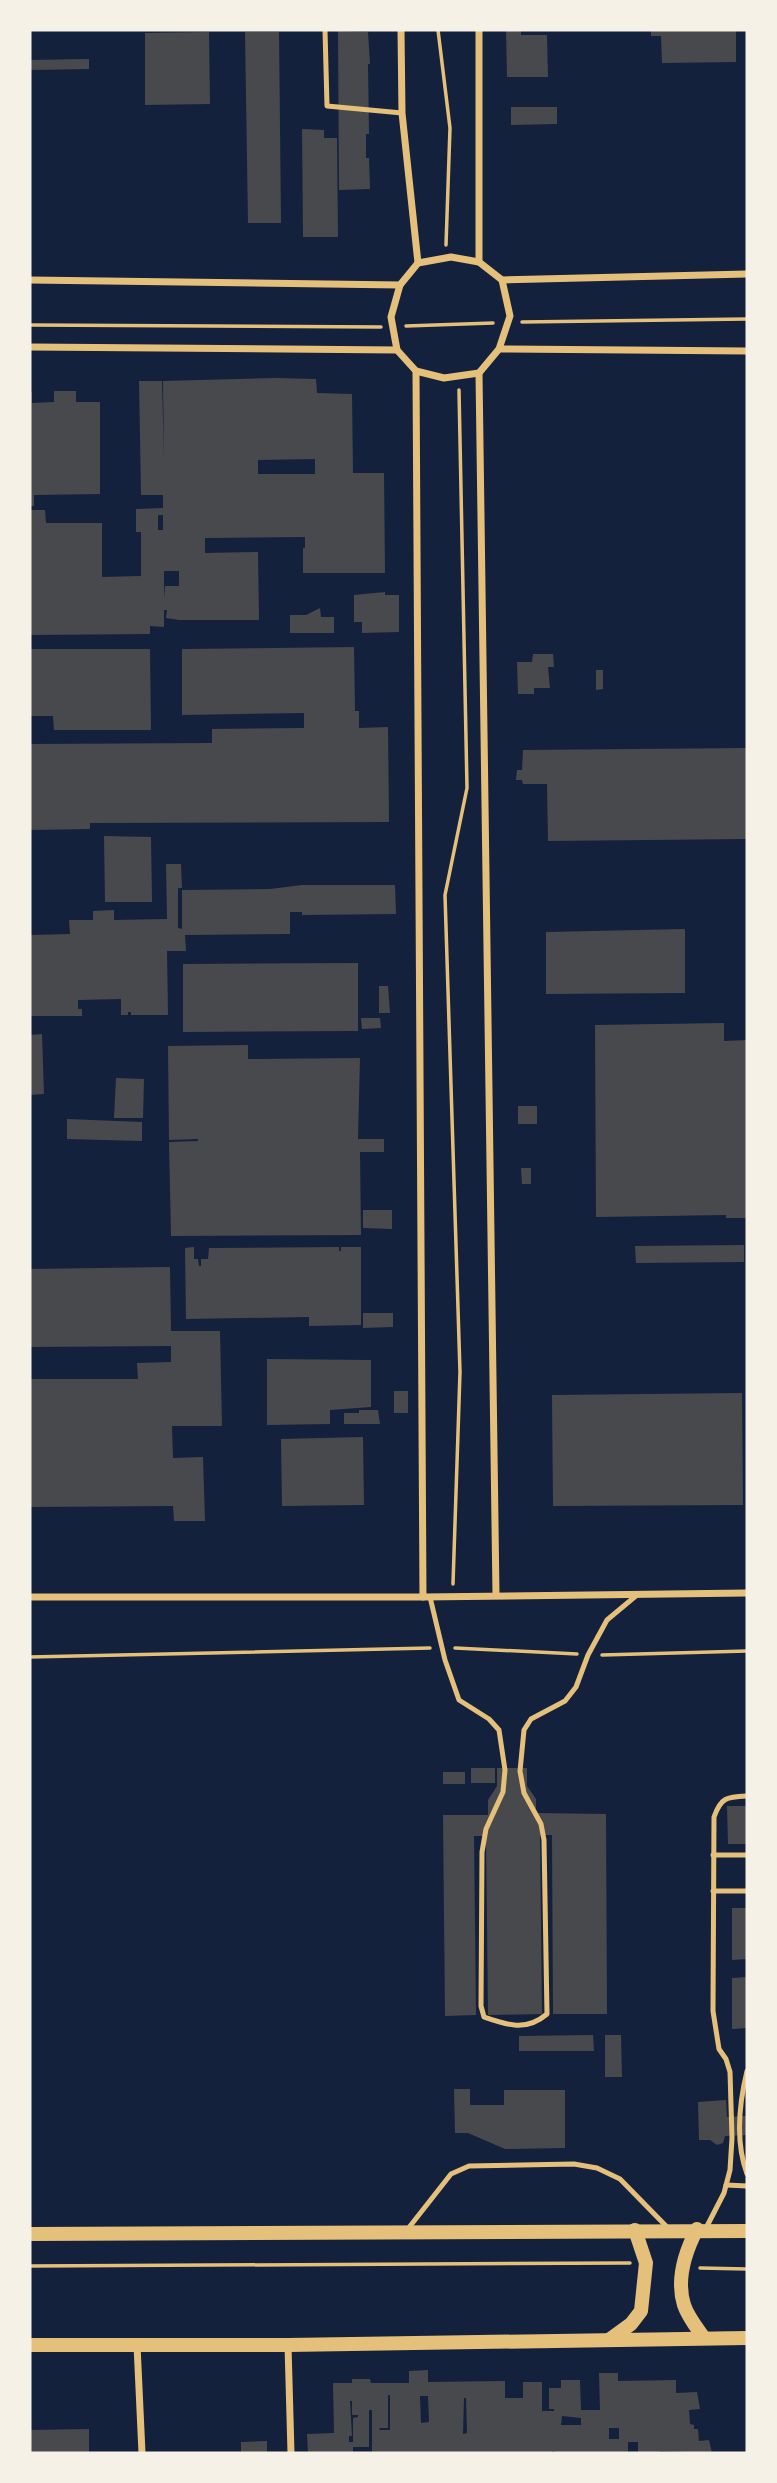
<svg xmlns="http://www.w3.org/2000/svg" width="777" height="2483" viewBox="0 0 777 2483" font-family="'Open Sans',sans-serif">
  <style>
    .building { fill: #48494c; fill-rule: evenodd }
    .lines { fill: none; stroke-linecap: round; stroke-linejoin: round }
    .path { stroke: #e5c07b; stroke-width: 3.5 }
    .service { stroke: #e5c07b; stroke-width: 5 }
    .minor { stroke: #e5c07b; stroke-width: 7 }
    .secondary { stroke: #e5c07b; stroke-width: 14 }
  </style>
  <rect width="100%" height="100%" fill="#14213d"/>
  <g class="building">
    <path d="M506 30H521V35H547L548 77H507Z"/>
    <path d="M651 30H736V62L662 63 661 36H651Z"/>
    <path d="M338 31 368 32 370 64H368L369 134H366V158H369L370 189 339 190Z"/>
    <path d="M209 32 210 104 145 105V33Z"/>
    <path d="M245 32H279L281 223H248Z"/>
    <path d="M89 59V69L30 70V60Z"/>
    <path d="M511 107H557V124L511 125Z"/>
    <path d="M302 129 324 130V138H337L338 237H303Z"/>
    <path d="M276 378 316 379 317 393 352 394 353 473H384L385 573H303V548H305V537L205 538V553L258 552 259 620H179L166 618 167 610H164V627L150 626V634L30 635V510H45L46 523H102V577L141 576V532H136V509L163 508V495H141L139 381H162L164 459 163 381ZM315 459V474H258V460ZM158 515H163V530H158ZM164 571H179V586H165L164 599Z"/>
    <path d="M54 391H76V402H100V494L34 495V506H30V392H32V403L54 402Z"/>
    <path d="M385 592V595H399V632L362 633V622H354V595Z"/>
    <path d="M320 608 321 617H334V633H290V615H306Z"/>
    <path d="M354 647 355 711H359V728L388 727 389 822 90 823V829L30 830V744L212 743V729L304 728V713L182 715V649Z"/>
    <path d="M30 649H150L151 730H54L53 716H30Z"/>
    <path d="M533 654H553L554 667H548L550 688H534V694H518L517 662H532Z"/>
    <path d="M596 670H603V689L596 690Z"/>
    <path d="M747 748V839L548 841 547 784H523L522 780H516L517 770H522L523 750Z"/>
    <path d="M104 836 151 837 152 902H105Z"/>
    <path d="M166 864H181L182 888H178V928L182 929V890L270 889 302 885H395L396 914 302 915V912H290V934L185 935 186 951H167L168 1015H131V1012H128V1015H121V999L78 1000V1009H82V1016H30V935L70 934 69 920H93V911L114 910V920L167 919Z"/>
    <path d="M685 929V993L546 994V932Z"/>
    <path d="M358 963V1031L183 1032V964Z"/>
    <path d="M379 986H388L390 1013H379Z"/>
    <path d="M361 1018H380L381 1028 362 1029Z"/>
    <path d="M724 1023V1041L747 1040V1218H726V1215L596 1217 595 1025Z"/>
    <path d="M42 1034 44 1094 30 1095V1035Z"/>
    <path d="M248 1045V1059L360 1058 358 1139H384V1152H360L361 1235 171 1236 169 1142 198 1141V1139L169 1140 168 1046Z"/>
    <path d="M116 1078 144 1079 143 1118H114Z"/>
    <rect x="518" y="1106" width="19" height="18"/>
    <path d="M67 1119 142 1122V1141L67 1139Z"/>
    <path d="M521 1168H531V1184H522Z"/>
    <path d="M363 1210H392V1229L363 1228Z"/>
    <path d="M744 1245V1262L636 1263 635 1246Z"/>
    <path d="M194 1247V1259H198L199 1266H201V1259H208L209 1248 339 1247V1251H341V1247H361V1325L309 1326V1317L186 1319 185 1248Z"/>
    <path d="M170 1267 171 1331H220L222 1426H172L173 1458 203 1457 205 1521H174L173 1506 30 1507V1379H138L137 1363 171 1362V1346L30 1347V1269Z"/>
    <path d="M363 1313H393V1327L363 1328Z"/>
    <path d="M267 1359 371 1360V1407L330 1410V1424L267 1425Z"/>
    <rect x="394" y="1391" width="14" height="22"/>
    <path d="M742 1393 743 1505 553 1506 552 1395Z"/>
    <path d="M359 1410H378L380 1424H344V1413H359Z"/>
    <path d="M363 1437 364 1505 282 1506 281 1439Z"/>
    <rect x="471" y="1768" width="24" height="15"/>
    <path d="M497 1768H527V1786L536 1799V1813L606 1814 607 2014H553L552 1835H540L542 2014 488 2015 486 1836H474L476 2015 445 2016 443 1815H488V1800L497 1786Z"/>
    <rect x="443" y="1772" width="22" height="12"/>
    <path d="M727 1806H747V1844H728Z"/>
    <path d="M732 1908H747V1959L732 1960Z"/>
    <path d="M747 1977V2028L732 2029V1978Z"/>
    <path d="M593 2035 594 2051H519V2036Z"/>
    <path d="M605 2035H621L622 2077H605Z"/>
    <path d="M454 2089H470V2105H504V2090H565V2148L505 2149 468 2133H455Z"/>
    <path d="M726 2100 727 2117 747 2116V2135L725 2136 723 2143 717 2145 710 2140H699L698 2102Z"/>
    <path d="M428 2370V2382L505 2381V2398H523V2382H542V2411H554V2409H549V2388H561V2380H580L581 2410H600L599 2373H618V2381L676 2380V2393L697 2392 700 2409 689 2410 690 2424 694 2425V2429H698L699 2441 709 2440 712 2453 660 2451V2453H638V2442H628V2453H554V2451H552V2453H372V2410H369V2447H353V2453H308L307 2434 334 2433 333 2383H352V2379H370L371 2383H409V2371ZM388 2395H390V2430H379L380 2428H388ZM420 2396H428L429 2422 421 2423ZM464 2398H466L467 2433 463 2434ZM350 2401H352V2415H358V2417L353 2418V2442H349V2436H352ZM562 2416 581 2418V2425H561ZM609 2428H619V2439H609Z"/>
    <path d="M89 2429V2453H30V2430Z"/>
    <path d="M267 2441V2453H241V2442Z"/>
  </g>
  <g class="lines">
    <g class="path">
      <path d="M438 30 450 128 446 245"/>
      <path d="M522 322 747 319"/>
      <path d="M30 325 381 327"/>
      <path d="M406 326 493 323"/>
      <path d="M453 1584 460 1372 445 895 467 788 459 390"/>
      <path d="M455 1648 577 1654"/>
      <path d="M602 1655 747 1651"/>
      <path d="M30 1657 430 1648"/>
      <path d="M30 2266 630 2263"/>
      <path d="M700 2268 747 2269"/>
    </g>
    <g class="service">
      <path d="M325 30 327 106 402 113"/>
      <path d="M430 1597 445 1660 459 1700 489 1719 499 1730 505 1770 503 1792 486 1829 482 1852 481 2006 484 2017C507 2025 526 2032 547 2014L544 1840 541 1824 524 1793 520 1771 524 1730 531 1719 565 1701 576 1687 588 1655 607 1620 637 1595"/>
      <path d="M713 1855H747"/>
      <path d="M713 1891H747"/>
      <path d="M747 2071C739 2104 735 2141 747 2174"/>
      <path d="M726 2185 747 2186"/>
      <path d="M407 2230 451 2174 469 2166 574 2164 597 2168 620 2179 667 2227"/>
      <path d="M705 2230 724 2193 730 2170 732 2138 730 2072 726 2059 719 2049 713 2011 714 1817C721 1797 727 1797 747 1796"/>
    </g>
    <g class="minor">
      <path d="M401 30 402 113 418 263"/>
      <path d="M479 262V30"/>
      <path d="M30 280 400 285"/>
      <path d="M502 280 747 274"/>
      <path d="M30 347 397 350"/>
      <path d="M499 349 510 316 502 280 479 262 451 257 418 263 400 285 391 317 397 350 416 371 444 378 479 373 499 349 747 351"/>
      <path d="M416 371 423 1597"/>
      <path d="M479 373 496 1595"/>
      <path d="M30 1597H423L747 1593"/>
      <path d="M137 2345 142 2453"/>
      <path d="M288 2345 291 2453"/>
    </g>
    <g class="secondary">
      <path d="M697 2229C685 2252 676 2279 684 2305 688 2317 697 2328 704 2338"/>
      <path d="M30 2234 747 2231"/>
      <path d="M609 2340 631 2324 641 2311 646 2263 635 2230"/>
      <path d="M30 2345H288L747 2338"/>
    </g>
  </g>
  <rect width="777" height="2483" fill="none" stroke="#f6f1e7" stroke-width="63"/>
</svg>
